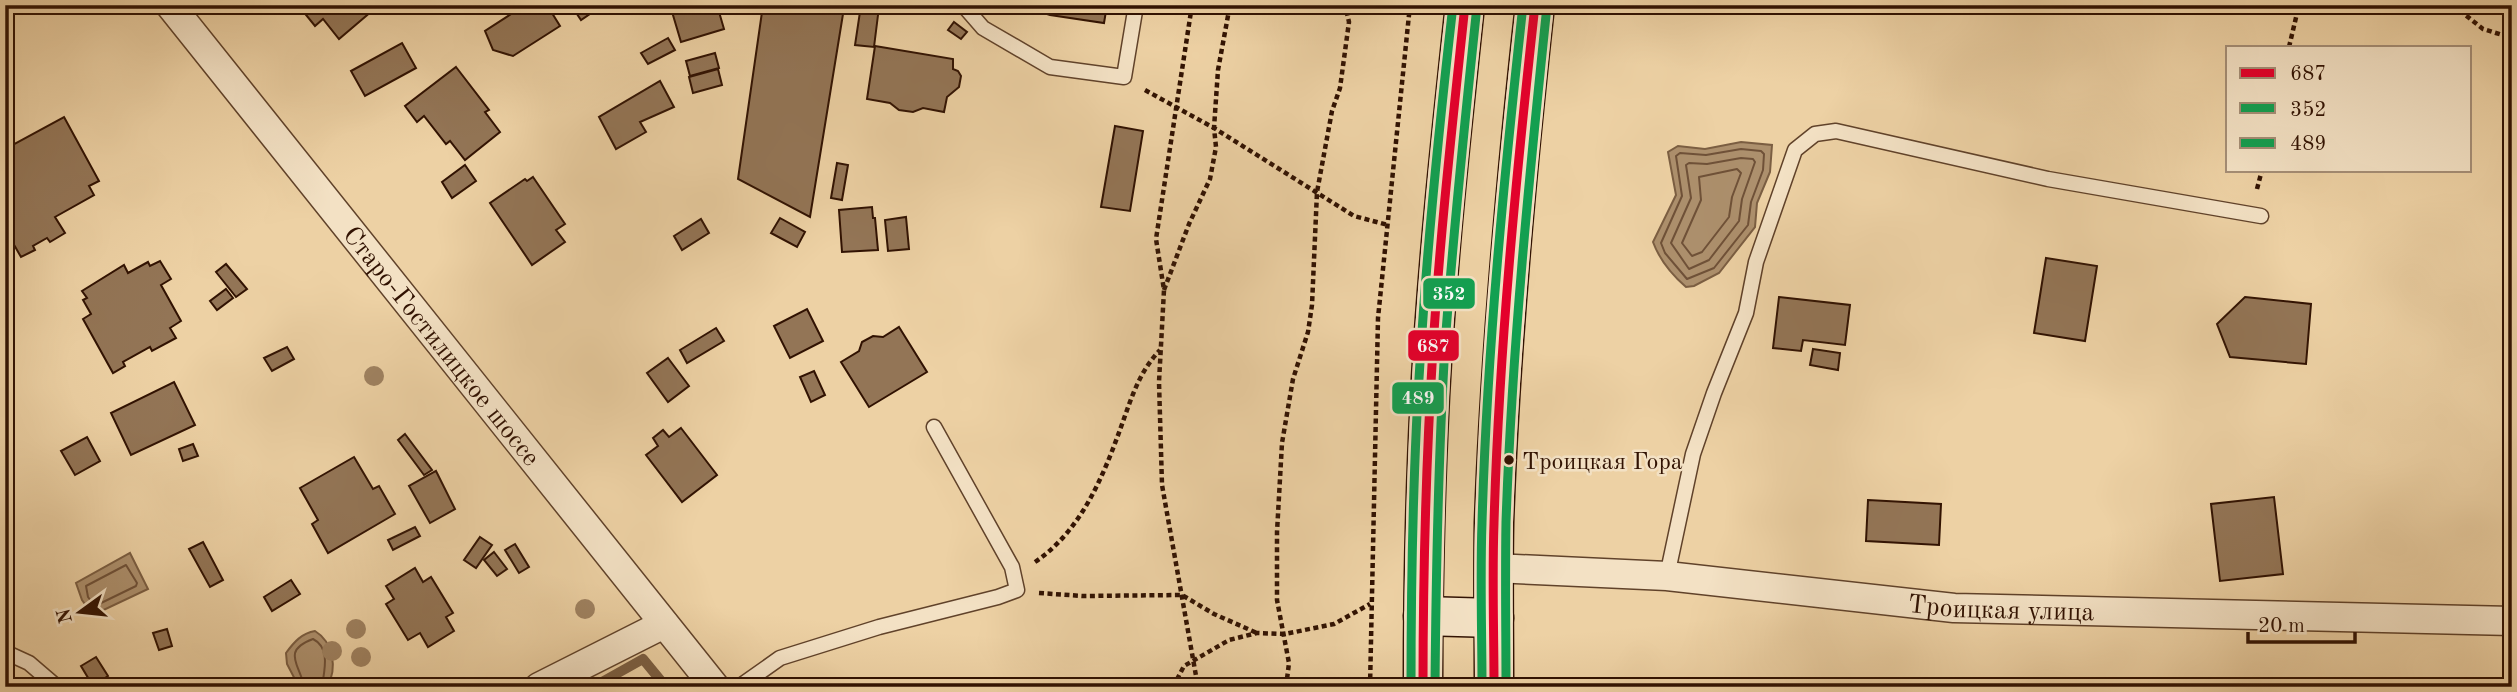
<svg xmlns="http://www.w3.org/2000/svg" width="2517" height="692" viewBox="0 0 2517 692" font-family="'Old Standard TT',serif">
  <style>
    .water { fill: #ad906d; stroke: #7b5e42; stroke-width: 2 }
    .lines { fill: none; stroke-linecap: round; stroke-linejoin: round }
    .shore { stroke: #6f5138; stroke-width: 2 }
    .stream { stroke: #7b5e42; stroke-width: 10 }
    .building { fill: #937556; stroke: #311202; stroke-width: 2 }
    .lane-casing { stroke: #60422a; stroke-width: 17 }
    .street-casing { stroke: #60422a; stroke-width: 31 }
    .secondary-casing { stroke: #311202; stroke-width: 41 }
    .path { stroke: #311202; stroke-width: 4.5; stroke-dasharray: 5 3.5; stroke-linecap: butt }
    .lane { stroke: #f3e1c4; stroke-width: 14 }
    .street { stroke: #f3e1c4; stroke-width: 28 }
    .secondary { stroke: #f3e1c4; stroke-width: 38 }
    .bus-1-casing { stroke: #f3e1c4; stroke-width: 14 }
    .bus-2-casing { stroke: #f3e1c4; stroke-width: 14 }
    .bus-3-casing { stroke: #f3e1c4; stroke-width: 14 }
    .bus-1 { stroke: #e4002b; stroke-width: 9 }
    .bus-2 { stroke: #12a051; stroke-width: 9 }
    .bus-3 { stroke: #12a051; stroke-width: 9 }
    .tree { fill: #9f8261 }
    .bus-dot { fill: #311202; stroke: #f3e1c4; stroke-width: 2.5 }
    .labels { text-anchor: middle; stroke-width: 5; stroke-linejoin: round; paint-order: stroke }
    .bus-label { font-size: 24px; fill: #311202; stroke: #f3e1c4; text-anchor: start }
    .street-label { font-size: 26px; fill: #311202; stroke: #f3e1c4 }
    .line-badge { stroke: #f3e1c4; stroke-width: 2.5 }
    .badge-label { font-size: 19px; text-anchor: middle; font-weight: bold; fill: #fff }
  </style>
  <rect width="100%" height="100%" fill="#edd1a4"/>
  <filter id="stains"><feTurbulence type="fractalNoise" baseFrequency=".00286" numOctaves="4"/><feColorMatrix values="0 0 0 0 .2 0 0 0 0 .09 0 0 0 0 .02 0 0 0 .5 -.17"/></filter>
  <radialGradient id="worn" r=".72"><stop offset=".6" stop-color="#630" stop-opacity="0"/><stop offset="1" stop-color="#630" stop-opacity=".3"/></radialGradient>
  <g class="water">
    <path d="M1741 142 1772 145 1770 172 1757 203 1755 227 1719 273 1694 286 1686 287C1671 274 1660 261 1653 242L1676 195 1668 152 1678 146 1705 149Z"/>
    <path d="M130 553 148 589 93 615 82 600 76 583Z"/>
    <path d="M315 631C333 642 338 668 327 687H299L287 664 286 653C294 642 302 633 315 631Z"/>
  </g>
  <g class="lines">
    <g class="shore">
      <path d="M1741 149 1761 151 1764 154 1763 170 1751 202 1748 225 1714 268 1687 279 1665 253 1661 243 1682 196 1676 156 1680 153 1706 155Z"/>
      <path d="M1741 158 1753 159 1755 162 1742 199 1739 221 1709 260 1689 269 1671 243 1691 198 1686 165 1689 163 1707 164Z"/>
      <path d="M1737 169 1741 173 1732 197 1729 217 1702 252 1692 256 1682 243 1701 200 1699 177Z"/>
      <path d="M126 565 137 583 136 586 97 605H94L88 597 86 586Z"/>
      <path d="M304 687C301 666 280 651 313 639 331 648 324 671 322 687"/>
    </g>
    <path class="stream" d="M593 687 643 659 666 687"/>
  </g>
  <g class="building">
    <path d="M298 5H379L339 39 323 19 315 26Z"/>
    <path d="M525 5H547L560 26 513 56 493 50 485 31Z"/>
    <path d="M571 5H603L581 20Z"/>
    <path d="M670 5H717L724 29 681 42Z"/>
    <path d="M763 5H780L843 14 810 217 738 179Z"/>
    <path d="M861 5 879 7 874 47 855 45Z"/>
    <path d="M1031 5H1107L1104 23 1050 15 1038 11Z"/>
    <path d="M954 22 967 32 961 39 948 30Z"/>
    <path d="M668 38 675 50 648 64 641 53Z"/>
    <path d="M402 43 416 68 365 96 351 71Z"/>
    <path d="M875 46 953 59V69L958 71 961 76 959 87 947 97 944 112 923 108 913 112 899 110 890 103 867 99Z"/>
    <path d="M715 53 719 68 690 76 686 61Z"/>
    <path d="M456 67 489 110 485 112 500 132 465 160 450 141 446 144 424 116 417 122 405 106Z"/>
    <path d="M718 69 722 85 693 93 689 77Z"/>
    <path d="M660 81 674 107 640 122 646 132 616 149 599 117Z"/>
    <path d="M64 117 99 181 89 186 94 195 55 217 65 233 50 242 47 238 33 246 35 250 21 257 5 229V149Z"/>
    <path d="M1115 126 1143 131 1130 211 1101 207Z"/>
    <path d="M837 163 848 165 842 200 831 198Z"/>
    <path d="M465 165 476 181 452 198 442 182Z"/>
    <path d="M533 177 565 224 556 230 565 242 532 265 490 203 525 179 527 181Z"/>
    <path d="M872 207 873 218H875L878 250 842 252 839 210Z"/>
    <path d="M906 217 909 249 888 251 885 220Z"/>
    <path d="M780 218 805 232 797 247 771 233Z"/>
    <path d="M701 219 709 233 682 250 674 236Z"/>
    <path d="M2046 258 2097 266 2085 341 2034 333Z"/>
    <path d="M160 261 171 279 161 285 181 321 170 328 176 338 152 351 150 347 123 362 125 366 113 373 83 319 91 314 83 300 87 298 82 291 124 265 128 273 148 262 150 266Z"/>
    <path d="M226 264 247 289 236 297 216 272Z"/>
    <path d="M226 289 233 298 217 310 210 301Z"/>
    <path d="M1779 297 1850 305 1845 345 1803 340 1801 351 1773 348Z"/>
    <path d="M2245 297 2311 304 2306 364 2230 357 2217 324Z"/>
    <path d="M807 309 823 341 790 358 774 326Z"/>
    <path d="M899 327 927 372 869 407 841 362 859 351 862 342 873 336 883 337Z"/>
    <path d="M716 328 724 341 687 363 680 350Z"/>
    <path d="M287 347 294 359 272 371 264 358Z"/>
    <path d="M1813 349 1840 353 1838 370 1810 365Z"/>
    <path d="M668 358 689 386 668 402 647 373Z"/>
    <path d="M814 371 825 395 811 402 800 377Z"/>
    <path d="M174 382 195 425 131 455 111 413Z"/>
    <path d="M681 428 717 475 682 502 646 455 658 446 653 438 663 430 669 437Z"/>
    <path d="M405 434 432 470 424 475 398 440Z"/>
    <path d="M87 437 100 461 75 475 61 451Z"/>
    <path d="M193 444 198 456 183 461 179 449Z"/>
    <path d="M354 457 373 489 379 486 395 514 328 553 312 524 318 520 300 488Z"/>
    <path d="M436 471 455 509 430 523 409 486Z"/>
    <path d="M2274 497 2283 574 2220 581 2211 504Z"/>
    <path d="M1868 500 1941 504 1939 545 1866 541Z"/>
    <path d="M415 527 420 536 393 550 388 540Z"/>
    <path d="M480 537 492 545 476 568 464 560Z"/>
    <path d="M203 542 223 580 210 587 189 549Z"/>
    <path d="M515 544 529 567 519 573 505 550Z"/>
    <path d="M494 552 507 569 497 576 484 560Z"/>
    <path d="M415 568 423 582 431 577 453 613 446 617 454 631 428 647 420 633 408 640 386 604 394 599 386 586Z"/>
    <path d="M291 580 300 594 272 611 264 597Z"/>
    <path d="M167 629 172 646 159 650 153 633Z"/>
    <path d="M96 657 108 676 93 686 81 666Z"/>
    <path d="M2038 678 2099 679 2098 687H2038Z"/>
    <path d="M1914 680 1963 683 1962 687H1913Z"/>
  </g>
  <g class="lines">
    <defs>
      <g id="lane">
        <path d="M963 5 983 28 1050 67 1124 77 1136 5"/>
        <path d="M1667 576 1693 454 1714 393 1746 313 1756 262 1795 150 1815 134 1836 131 2048 179 2261 216"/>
        <path d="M5 652 29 663 57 687"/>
        <path d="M739 687 780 658 879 627 998 597 1017 590 1012 567 934 427"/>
      </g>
      <g id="street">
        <path id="s1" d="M170 5 715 687"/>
        <path id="s2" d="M1494 568 1667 576 1954 608 2512 621"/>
        <path d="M539 687 664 624"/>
      </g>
      <g id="secondary">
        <path d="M1423 616 1494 618"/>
        <path d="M1423 687C1423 590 1425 493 1430 396 1437 265 1451 135 1465 5"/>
        <path d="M1494 687C1494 632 1493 577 1494 523 1500 350 1516 177 1535 5"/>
      </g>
    </defs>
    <use href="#lane" class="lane-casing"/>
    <use href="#street" class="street-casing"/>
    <use href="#secondary" class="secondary-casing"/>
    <g class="path">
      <path d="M1192 5 1156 239 1164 290 1159 382 1162 485 1198 687"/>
      <path d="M2453 5 2483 29 2512 38"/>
      <path d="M2289 47 2299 5"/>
      <path d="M1145 90 1214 128 1354 216 1388 225"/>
      <path d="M2257 189 2262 170"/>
      <path d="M1164 290 1189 224 1210 179 1216 147 1214 128 1218 70 1230 5"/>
      <path d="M1035 562C1081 531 1103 477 1121 427 1131 399 1139 372 1160 350"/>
      <path d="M1039 593 1083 596 1182 595 1214 614 1257 633"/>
      <path d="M1173 687 1184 666 1229 640 1257 633 1285 634 1334 624 1370 604"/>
      <path d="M1286 687 1289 663 1277 600V532L1282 443 1293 379 1308 332 1312 305 1317 192 1332 111 1340 88 1349 22 1345 5"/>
      <path d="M1370 687 1378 318 1410 5"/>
    </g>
    <use href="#lane" class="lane"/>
    <use href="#street" class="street"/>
    <use href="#secondary" class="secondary"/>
    <defs>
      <g id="bus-1">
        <path d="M1423 687C1423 574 1426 461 1433 348 1440 233 1453 119 1465 5"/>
        <path d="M1494 687C1494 632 1492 577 1494 523 1499 350 1516 177 1535 5"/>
      </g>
      <g id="bus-2">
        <path d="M1435 687C1436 573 1438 459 1445 346 1453 232 1465 119 1477 6"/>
        <path d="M1506 687C1506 632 1505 577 1506 522 1512 349 1529 178 1547 6"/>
      </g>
      <g id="bus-3">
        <path d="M1411 687C1411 574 1413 461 1421 348 1428 233 1440 119 1453 5"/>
        <path d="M1482 687C1482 632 1480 577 1482 523 1487 350 1504 177 1523 5"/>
      </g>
    </defs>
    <use href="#bus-1" class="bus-1-casing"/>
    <use href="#bus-2" class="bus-2-casing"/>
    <use href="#bus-3" class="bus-3-casing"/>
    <use href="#bus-1" class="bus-1"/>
    <use href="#bus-2" class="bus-2"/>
    <use href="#bus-3" class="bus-3"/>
  </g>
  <g class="tree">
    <circle cx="374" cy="376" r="10"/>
    <circle cx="585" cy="609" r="10"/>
    <circle cx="356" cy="629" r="10"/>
    <circle cx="332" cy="651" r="10"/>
    <circle cx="361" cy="657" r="10"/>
  </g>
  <circle class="bus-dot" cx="1509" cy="460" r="6"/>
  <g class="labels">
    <g class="bus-label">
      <text x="1522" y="469">Троицкая Гора</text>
    </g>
    <g class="street-label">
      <text dy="9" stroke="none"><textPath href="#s1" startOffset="436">Старо-Гостилицкое шоссе</textPath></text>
      <text dy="9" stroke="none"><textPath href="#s2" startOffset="509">Троицкая улица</textPath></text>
    </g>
  </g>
  <g class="line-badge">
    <rect x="1422" y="277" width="54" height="33" rx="7" fill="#12a051"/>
    <rect x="1407" y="329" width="53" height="33" rx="7" fill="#e4002b"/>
    <rect x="1391" y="381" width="54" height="34" rx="7" fill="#12a051"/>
  </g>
  <g class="badge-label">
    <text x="1449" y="300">352</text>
    <text x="1433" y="352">687</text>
    <text x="1418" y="404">489</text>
  </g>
  <rect width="2517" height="692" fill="none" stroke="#edd1a4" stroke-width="28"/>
  <rect x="7" y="7" width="2503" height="678" fill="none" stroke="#311202" stroke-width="3.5"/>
  <rect x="14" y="14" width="2489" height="664" fill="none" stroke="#311202" stroke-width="2"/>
  <rect x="2226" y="46" width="245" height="126" fill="#f3e1c4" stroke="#a58e76" stroke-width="2"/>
  <rect x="2240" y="68" width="35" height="10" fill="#e4002b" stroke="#a58e76" stroke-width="2"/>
  <text x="2290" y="80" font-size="21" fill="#311202">687</text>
  <rect x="2240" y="103" width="35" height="10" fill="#12a051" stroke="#a58e76" stroke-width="2"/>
  <text x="2290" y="116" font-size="21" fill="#311202">352</text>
  <rect x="2240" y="138" width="35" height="10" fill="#12a051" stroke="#a58e76" stroke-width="2"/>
  <text x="2290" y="150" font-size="21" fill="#311202">489</text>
  <g transform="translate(80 612) rotate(255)" stroke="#f3e1c4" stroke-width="5" paint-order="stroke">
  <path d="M0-5L12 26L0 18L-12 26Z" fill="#311202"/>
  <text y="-10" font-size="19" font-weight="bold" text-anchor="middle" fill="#311202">N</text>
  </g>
  <path d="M2248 632v10h107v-10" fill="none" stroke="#311202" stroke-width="3.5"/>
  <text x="2258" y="632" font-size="21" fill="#311202" stroke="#f3e1c4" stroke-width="5" paint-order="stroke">20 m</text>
  <rect width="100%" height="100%" filter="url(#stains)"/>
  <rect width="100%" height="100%" fill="url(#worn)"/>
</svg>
